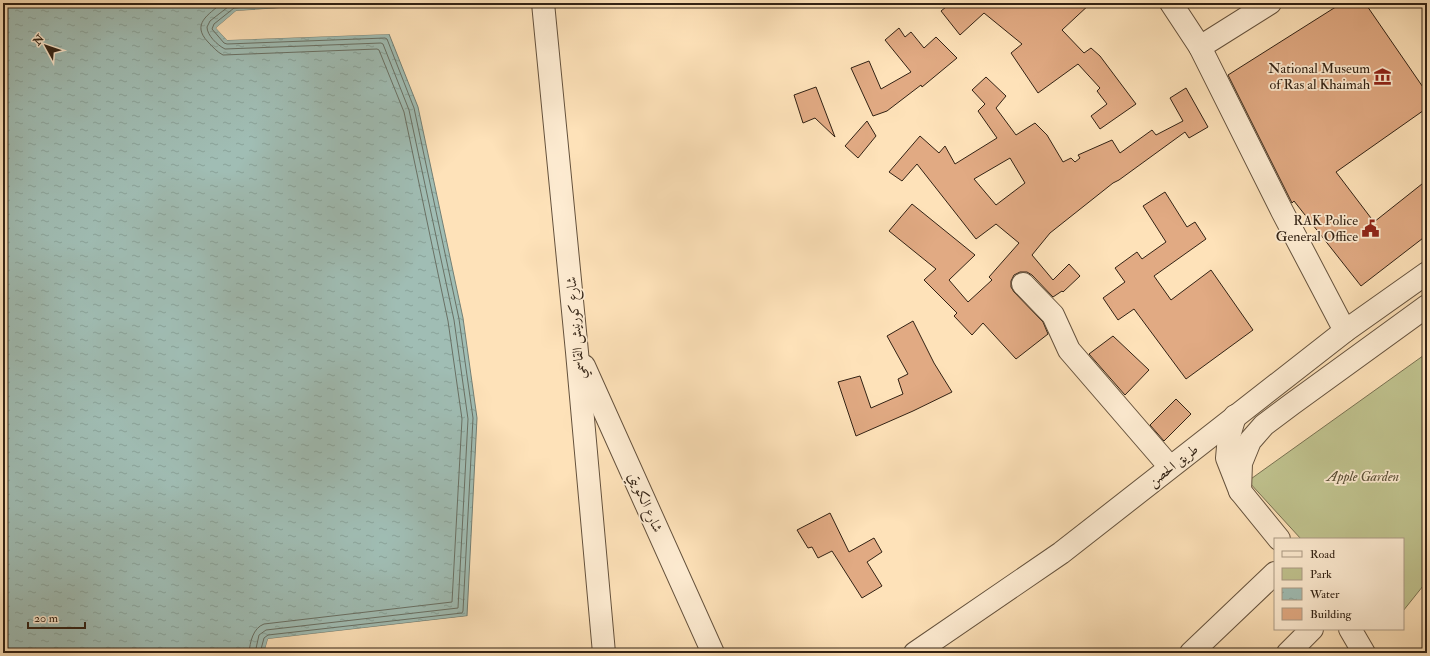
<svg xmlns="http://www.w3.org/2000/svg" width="1430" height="656" viewBox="0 0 1430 656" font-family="'IM FELL Double Pica',Amiri,serif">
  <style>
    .green { fill: #c0c38f; stroke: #797252 }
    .water { fill: url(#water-ripples); stroke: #747f74 }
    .pier { fill: #fee2b9 }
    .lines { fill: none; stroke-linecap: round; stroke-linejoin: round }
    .shore { stroke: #697064; stroke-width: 1 }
    .building { fill: #e1aa83; stroke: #322214; fill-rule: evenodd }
    .minor-casing { stroke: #65523d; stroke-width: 24 }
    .tertiary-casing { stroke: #65523d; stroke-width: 24 }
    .minor { stroke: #feecd2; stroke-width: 22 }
    .tertiary { stroke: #feecd2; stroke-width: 22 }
    .labels { text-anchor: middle; stroke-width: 3.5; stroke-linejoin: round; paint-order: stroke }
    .poi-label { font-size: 14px; fill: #322214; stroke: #feecd2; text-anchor: end }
    .street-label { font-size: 14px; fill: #322214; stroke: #feecd2 }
    .park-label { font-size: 14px; font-style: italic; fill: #5d5239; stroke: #feecd2 }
  </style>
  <defs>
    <pattern id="water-ripples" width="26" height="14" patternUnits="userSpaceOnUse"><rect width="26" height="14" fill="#a0bdb4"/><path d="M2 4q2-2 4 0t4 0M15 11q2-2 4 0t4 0" fill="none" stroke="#8aa29a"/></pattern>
  </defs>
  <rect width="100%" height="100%" fill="#fee2b9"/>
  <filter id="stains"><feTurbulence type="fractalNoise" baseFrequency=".005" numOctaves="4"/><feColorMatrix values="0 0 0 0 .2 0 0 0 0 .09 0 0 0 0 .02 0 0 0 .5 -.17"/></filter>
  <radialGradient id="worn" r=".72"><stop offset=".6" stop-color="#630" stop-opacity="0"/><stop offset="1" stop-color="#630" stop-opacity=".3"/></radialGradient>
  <path class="green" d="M1427 353V581L1403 611V539H1301L1248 481Z"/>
  <path class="water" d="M3 3H356L236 11 216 28 227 40 389 34 418 107 463 318 477 418 467 616 268 639 264 653H3Z"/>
  <g class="pier">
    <path d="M356 3H358L356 5 236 13 218 28 228 38 389 32 391 34 227 40 216 28 236 11Z"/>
    <path d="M469 616 467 618 269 641 266 653H264L268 639Z"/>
  </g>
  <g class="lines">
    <g class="shore">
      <path d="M222 3C208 15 191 24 208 42 213 47 217 52 223 55L377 49 379 50 404 112 448 321 462 419 452 602 264 624C253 628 250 642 249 653"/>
      <path d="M233 3 210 21 207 27C207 35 217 45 225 49L381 43 383 44 409 110 454 320 468 419 458 608 266 630 259 635 255 653"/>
      <path d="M260 653 264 638 268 635 462 613 463 611 473 418 459 319 414 108 387 39 385 38 227 44 224 43 212 29 214 24 234 8 299 3"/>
    </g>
  </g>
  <g class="building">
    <path d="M951 3H1091L1062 30 1084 53 1091 48 1100 56 1136 104 1100 129 1091 116 1107 104 1097 91 1100 88 1078 64 1038 93 1011 53 1022 44 984 13 960 35 941 11Z"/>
    <path d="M1342 3H1365L1427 93V108L1336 172 1374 222 1427 180V235L1361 286 1294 201 1292 203 1228 75Z"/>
    <path d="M899 28 905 37 911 32 924 48 936 37 957 58 922 87 921 85 887 111 873 116 851 68 869 61 881 89 911 72 885 40Z"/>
    <path d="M986 77 1006 96 996 108 1016 135 1035 123 1047 135 1063 162 1071 158 1075 162 1080 158 1078 155 1112 140 1120 153 1152 130 1156 135 1183 121 1170 98 1186 88 1208 127 1189 138 1185 132 1119 180 1113 183 1050 233 1032 255 1053 280 1069 264 1080 276 1063 292 1062 291 1053 297 1032 275 1027 272H1020L1014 275 1011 281V287L1014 292 1043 322 1048 334 1016 359 983 323 972 335 954 316 957 313 924 280 936 269 889 231 912 204 975 255 949 280 968 302 992 280 989 277 1019 243 996 224 976 239 917 164 902 181 889 172 920 136 939 153 945 146 955 164 997 138 978 111 985 104 972 90ZM1010 158 1025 183 996 205 974 179Z"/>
    <path d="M816 87 835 137 815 118 803 123 794 95Z"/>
    <path d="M867 121 876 136 858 158 845 146Z"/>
    <path d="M1165 192 1187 227 1195 222 1206 239 1154 276 1171 300 1211 270 1253 330 1186 379 1134 309 1118 320 1103 298 1125 282 1115 268 1137 252 1142 259 1166 242 1143 206Z"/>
    <path d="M913 321 934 363 952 392 913 411 856 436 838 382 860 376 871 408 903 394 898 379 908 374 887 336Z"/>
    <path d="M1113 336 1149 370 1125 395 1089 354Z"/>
    <path d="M1176 399 1191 414 1164 441 1150 425Z"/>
    <path d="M830 513 849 552 874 538 882 552 867 562 882 586 862 598 832 551 818 558 812 547 808 548 797 530Z"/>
  </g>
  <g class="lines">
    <defs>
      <g id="minor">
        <path d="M1171 3 1200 47"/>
        <path d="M1270 3 1200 47 1282 211 1345 331"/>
        <path d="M1023 284 1053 315 1069 350 1170 467"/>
        <path d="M1235 416 1229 436 1227 458 1240 491 1279 539"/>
        <path d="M1350 629 1364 653"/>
        <path d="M1191 653 1275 573"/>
        <path d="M1288 653 1312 629"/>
      </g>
      <g id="tertiary">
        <path d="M543 3 577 352 604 653"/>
        <path d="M584 366 713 653"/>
        <path d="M1240 491 1241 463 1250 441 1264 425 1292 404 1427 306"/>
        <path d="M915 653 1061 553 1345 331 1427 273"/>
      </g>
    </defs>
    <use href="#minor" class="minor-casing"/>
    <use href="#tertiary" class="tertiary-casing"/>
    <use href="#minor" class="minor"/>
    <use href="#tertiary" class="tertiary"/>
  </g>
  <defs>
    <symbol id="museum-bare" viewBox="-9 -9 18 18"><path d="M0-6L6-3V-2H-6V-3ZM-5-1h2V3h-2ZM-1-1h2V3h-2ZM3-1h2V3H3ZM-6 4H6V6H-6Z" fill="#8f2418" stroke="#feecd2" stroke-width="2.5" paint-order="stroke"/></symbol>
    <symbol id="civic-bare" viewBox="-9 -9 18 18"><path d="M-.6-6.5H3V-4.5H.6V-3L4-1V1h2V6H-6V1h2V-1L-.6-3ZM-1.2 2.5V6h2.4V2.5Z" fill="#8f2418" stroke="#feecd2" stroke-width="2.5" paint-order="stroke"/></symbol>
  </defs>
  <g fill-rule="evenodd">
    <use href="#museum-bare" x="1370" y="64" width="25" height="25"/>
    <use href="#civic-bare" x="1358" y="216" width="25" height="25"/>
  </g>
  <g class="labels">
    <g class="poi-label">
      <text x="1370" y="73">National Museum<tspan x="1370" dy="16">of Ras al Khaimah</tspan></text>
      <text x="1358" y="225">RAK Police<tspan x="1358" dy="16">General Office</tspan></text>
    </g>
    <g class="street-label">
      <text transform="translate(575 328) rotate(-95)" y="5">شارع كورنيش القاسمي</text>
      <text transform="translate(1173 465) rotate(-38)" y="5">طريق الحصن</text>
      <text transform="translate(646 502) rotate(66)" y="5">شارع الكويتي</text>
    </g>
    <g class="park-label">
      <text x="1363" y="481">Apple Garden</text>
    </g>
  </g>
  <rect width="1430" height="656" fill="none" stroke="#fee2b9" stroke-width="16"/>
  <rect x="4" y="4" width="1422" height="648" fill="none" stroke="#322214" stroke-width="2"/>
  <rect x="8" y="8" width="1414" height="640" fill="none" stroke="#322214"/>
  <rect x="1274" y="538" width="130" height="92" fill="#feecd2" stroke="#ac9b86"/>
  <rect x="1282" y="551" width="20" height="6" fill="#feecd2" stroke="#ac9b86"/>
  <text x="1310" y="558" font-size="12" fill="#322214">Road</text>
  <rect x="1282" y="568" width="20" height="12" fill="#c0c38f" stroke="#ac9b86"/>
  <text x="1310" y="578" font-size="12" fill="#322214">Park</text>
  <rect x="1282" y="588" width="20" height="12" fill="url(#water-ripples)" stroke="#ac9b86"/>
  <text x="1310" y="598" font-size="12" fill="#322214">Water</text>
  <rect x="1282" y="608" width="20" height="12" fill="#e1aa83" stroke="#ac9b86"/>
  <text x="1310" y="618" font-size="12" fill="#322214">Building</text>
  <g transform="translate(46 46) rotate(310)" stroke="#feecd2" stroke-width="3" paint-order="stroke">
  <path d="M0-3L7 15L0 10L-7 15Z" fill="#322214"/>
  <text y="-6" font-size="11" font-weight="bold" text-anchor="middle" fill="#322214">N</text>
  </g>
  <path d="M28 622v6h57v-6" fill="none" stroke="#322214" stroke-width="2"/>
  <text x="34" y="622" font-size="12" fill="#322214" stroke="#feecd2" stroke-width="3" paint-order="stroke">20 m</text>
  <rect width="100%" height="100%" filter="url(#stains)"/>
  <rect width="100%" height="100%" fill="url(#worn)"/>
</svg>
